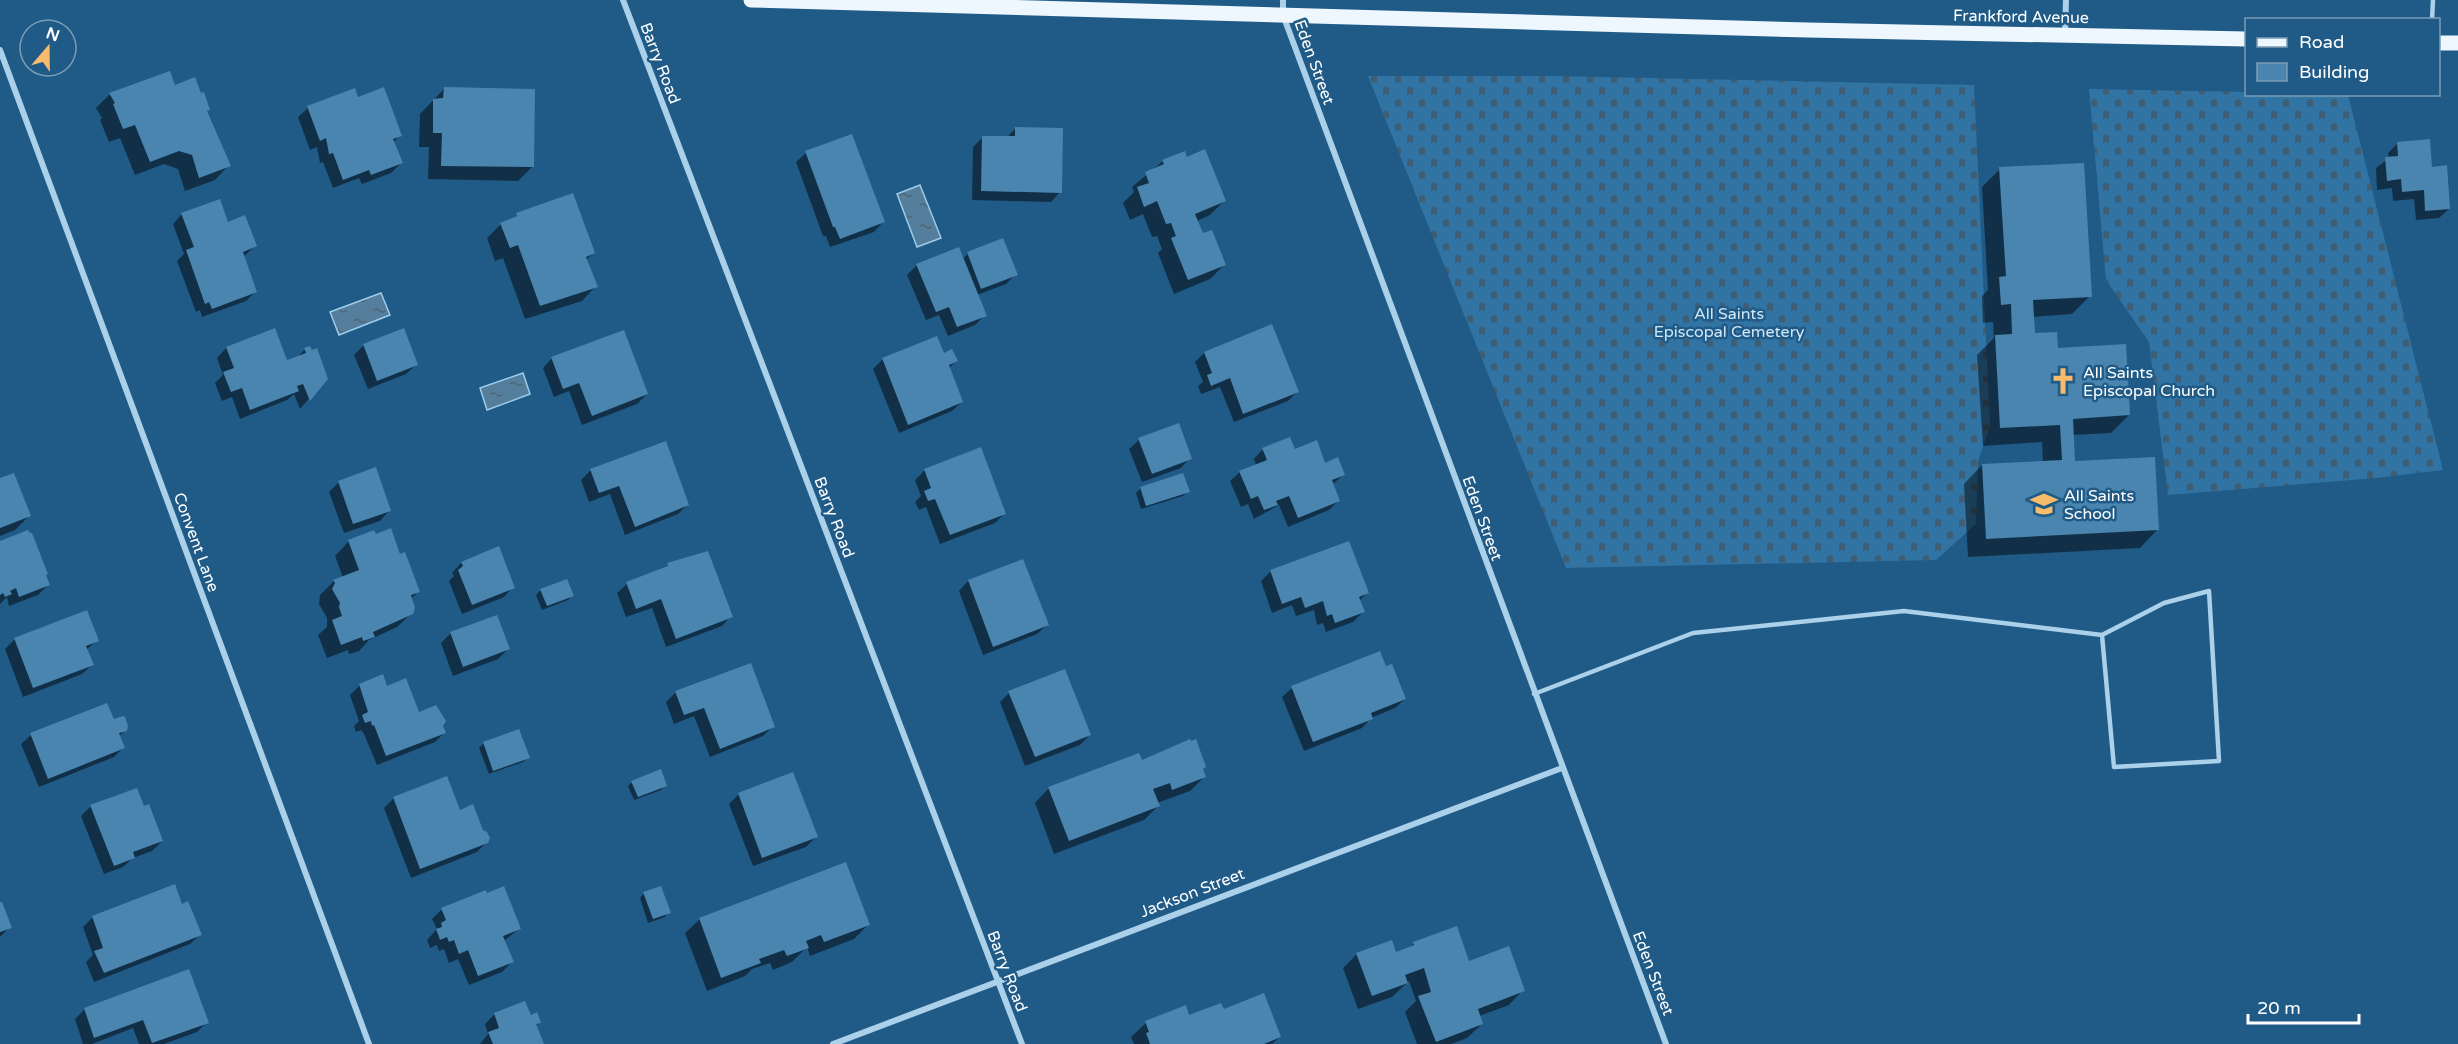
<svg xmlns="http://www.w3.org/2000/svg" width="2458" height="1044" viewBox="0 0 2458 1044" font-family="'Varela Round',sans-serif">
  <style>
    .cemetery { fill: url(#cemetery-stones) }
    .water { fill: url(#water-ripples); stroke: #9ecceb; stroke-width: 1.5 }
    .shadow { fill: #0007 }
    .building { fill: #4985af }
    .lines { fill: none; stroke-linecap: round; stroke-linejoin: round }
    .service { stroke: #aad0ea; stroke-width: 4.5 }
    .minor { stroke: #aad0ea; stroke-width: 6 }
    .primary { stroke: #eef6fe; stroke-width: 15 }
    .labels { text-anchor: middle; stroke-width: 5; stroke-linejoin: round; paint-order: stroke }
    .street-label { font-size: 16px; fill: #fff; stroke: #205b87 }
    .park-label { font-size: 16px; fill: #cfe7f7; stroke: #205b87 }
    .poi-label { font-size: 16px; fill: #fff; stroke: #205b87; text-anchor: start }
  </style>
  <defs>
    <pattern id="cemetery-stones" width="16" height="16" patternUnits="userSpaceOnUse" patternTransform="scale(1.5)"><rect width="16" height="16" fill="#3174a3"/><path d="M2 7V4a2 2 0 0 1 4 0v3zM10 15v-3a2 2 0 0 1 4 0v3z" fill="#405e73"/></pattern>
    <pattern id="water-ripples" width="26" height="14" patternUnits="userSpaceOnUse" patternTransform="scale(1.5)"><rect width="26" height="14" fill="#547e9c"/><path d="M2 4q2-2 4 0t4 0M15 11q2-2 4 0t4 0" fill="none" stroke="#506574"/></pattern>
  </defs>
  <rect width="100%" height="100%" fill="#205b87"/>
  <g class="cemetery">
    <path d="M1368 76H1552L1974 85 1990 427 1978 461 1976 524 1936 560 1566 568Z"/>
    <path d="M2089 89 2246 92V94L2348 95 2443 470 2376 478 2168 495 2149 342 2106 280Z"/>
  </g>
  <g class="water">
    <path d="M920 185 941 238 917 247 897 194Z"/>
    <path d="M381 293 390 315 339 335 330 312Z"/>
    <path d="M523 373 530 394 487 410 480 388Z"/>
  </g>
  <g class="shadow">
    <path d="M174 87 209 109 206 112 229 165 215 180 185 191 178 169 164 164 135 175 120 138 109 142 100 120 102 118 96 108 110 94Z"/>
    <path d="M444 89 532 167 518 181 428 179 429 147H419L420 114Z"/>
    <path d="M357 99 400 135 393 143 401 163 391 173 362 184 359 178 333 188 323 162 320 163 317 147 310 150 298 117 308 108Z"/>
    <path d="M1016 128 1060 192 1051 202 972 200 973 147 983 137 1006 138Z"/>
    <path d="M851 136 883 222 874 232 830 247 826 236H823L796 162 806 153Z"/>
    <path d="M2398 143 2431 168 2449 209 2439 218 2416 220 2414 199 2393 201 2392 188 2377 190 2376 168 2389 158 2388 153Z"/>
    <path d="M1186 159 1224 201 1210 215 1197 221 1202 235 1224 265 1210 279 1174 294 1158 253 1162 249 1157 236 1152 237 1143 214 1130 220 1123 203 1134 192 1132 187 1163 161Z"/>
    <path d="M2000 169 2090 296 2072 314 2032 317 2034 334 2056 349 2129 415 2111 433 2072 435 2074 463 2158 529 2140 548 1968 557 1964 484 1982 465 2043 462 2042 442 1983 446 1977 355 1994 338 1993 322 1983 323 1982 296 1988 290 1982 187Z"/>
    <path d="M182 214 227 224 255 246 243 257 256 291 246 301 202 317 200 310 196 312 177 261 184 254 173 224Z"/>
    <path d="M517 215 593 253 586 260 596 286 582 301 525 319 503 258 495 261 487 238 501 224 512 220Z"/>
    <path d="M1003 240 1016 274 1006 284 977 295 985 315 975 325 948 336 939 315 926 320 907 275 917 265 962 259 968 254Z"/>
    <path d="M274 330 287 362 297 358 305 349 327 378 300 409 294 394 287 400 240 419 232 397 222 401 215 383 223 375 217 358 226 348Z"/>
    <path d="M364 345 416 365 406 374 368 389 354 355Z"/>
    <path d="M1204 353 1297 392 1288 401 1234 422 1220 387 1201 394 1198 386 1203 382 1195 362Z"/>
    <path d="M943 354 956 361 948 369 962 402 952 411 899 433 873 369 883 359Z"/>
    <path d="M552 358 647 394 637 404 582 425 569 391 554 397 543 368Z"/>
    <path d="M1139 440 1190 458 1181 468 1142 482 1129 449Z"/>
    <path d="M1263 449 1294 451 1343 475 1333 484 1339 500 1329 510 1288 527 1279 505 1254 519 1248 504 1241 507 1230 481 1240 472 1256 465 1254 459Z"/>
    <path d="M591 470 687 505 678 514 625 535 610 494 589 502 581 480Z"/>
    <path d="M925 470 1004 514 995 523 940 544 926 507 919 510 915 502 921 496 915 480Z"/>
    <path d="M0 480 29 516 15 530 0 536Z"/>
    <path d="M339 482 389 511 380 521 344 533 329 492Z"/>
    <path d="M1141 488 1188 491 1183 496 1141 509 1136 493Z"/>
    <path d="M349 541 399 557 418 592 411 599 412 613 397 627 369 640 359 651 349 654 348 650 327 658 318 635 327 627V618L319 604 320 595 334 581 343 578 335 556Z"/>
    <path d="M0 544 45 576 48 585 38 595 9 606 7 597 0 604Z"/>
    <path d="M498 548 513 587 504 597 462 614 449 581 454 576 452 573 461 563Z"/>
    <path d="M668 565 731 616 722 626 666 647 652 608 626 617 617 593 627 584 663 570Z"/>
    <path d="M1271 571 1367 593 1359 601 1363 612 1353 622 1326 632 1323 623 1317 625 1314 610 1296 616 1292 605 1272 613 1261 581Z"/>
    <path d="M968 581 1047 625 1037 634 983 655 959 591Z"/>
    <path d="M541 590 572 596 568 600 542 610 536 595Z"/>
    <path d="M451 633 508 649 498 659 453 676 441 643Z"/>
    <path d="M15 639 97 640 86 650 92 665 82 674 23 697 5 649Z"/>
    <path d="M1385 668 1405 699 1395 708 1371 718 1362 728 1304 751 1282 697 1292 688Z"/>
    <path d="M360 685 442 726 444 733 435 742 377 765 364 734 361 730 356 732 354 726 359 721 350 695Z"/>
    <path d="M676 692 773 726 763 736 710 757 694 716 674 724 666 702Z"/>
    <path d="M1009 693 1090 735 1080 745 1025 766 1000 702Z"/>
    <path d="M113 721 126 730 119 736 123 748 114 757 39 787 21 744 31 735Z"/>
    <path d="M518 731 528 758 523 762 489 774 479 748 483 744Z"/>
    <path d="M1141 762 1201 770 1204 777 1190 791 1157 803 1158 806 1144 820 1054 854 1035 803 1049 788Z"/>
    <path d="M446 778 459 812 482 831 487 842 477 852 411 878 384 808 394 798Z"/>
    <path d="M632 782 665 785 661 790 634 800 628 786Z"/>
    <path d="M739 794 816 837 806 847 753 866 729 804Z"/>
    <path d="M91 806 162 841 152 851 133 858 123 867 104 874 81 816Z"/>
    <path d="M644 893 669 912 665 917 648 923 640 898Z"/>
    <path d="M0 904 10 927 0 937Z"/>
    <path d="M181 906 200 935 190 944 94 982 86 962 93 955 83 927 93 917Z"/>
    <path d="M442 909 519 929 504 941 512 962 502 972 469 985 458 959 449 963 444 949 439 951 437 945 430 948 427 940 437 929 432 919Z"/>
    <path d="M700 919 868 925 854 939 810 956 807 947 792 962 773 970 770 963 752 969 745 976 707 991 685 933Z"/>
    <path d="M1414 943 1468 963 1523 990 1509 1005 1479 1016 1482 1024 1467 1038 1451 1044H1417L1405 1012 1416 1001 1409 981 1392 997 1358 1009 1343 968 1357 954H1396L1408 949Z"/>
    <path d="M524 1003 530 1017 539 1022 535 1026 542 1044H480L488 1034 485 1024 494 1015Z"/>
    <path d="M85 1009 207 1022 197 1032 164 1044H139L133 1028 92 1044H83L75 1019Z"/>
    <path d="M1223 1011 1280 1037 1272 1044H1134L1131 1037 1146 1023Z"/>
  </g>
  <g class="building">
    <path d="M170 71 175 85 195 77 201 93 204 92 210 110 207 111 231 166 199 178 192 155 179 151 150 162 135 125 123 129 113 104 115 103 109 93Z"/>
    <path d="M384 87 402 136 393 139 403 163 371 175 369 170 343 180 333 153 329 154 326 138 320 141 307 106 355 88 358 97Z"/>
    <path d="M444 87 535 89 534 167 441 166 442 133H433V99L443 98Z"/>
    <path d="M1015 127 1063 128 1062 193 981 191 982 136H1015Z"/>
    <path d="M852 134 885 222 840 239 835 227H833L805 151Z"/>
    <path d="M2430 139 2432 167 2447 165 2450 209 2425 211 2424 190 2402 192 2401 179 2387 181 2385 157 2398 156 2397 142Z"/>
    <path d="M1205 149 1226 201 1195 214 1203 233 1212 230 1226 265 1188 280 1171 238 1176 236 1171 223 1166 224 1157 201 1144 207 1137 187 1149 183 1145 172 1164 164 1162 160 1185 151 1187 157Z"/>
    <path d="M2084 163 2092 297 2033 300 2035 333 2057 332 2058 348 2126 344 2130 415 2073 419 2075 461 2155 457 2159 530 1986 539 1982 464 2062 460 2060 425 2000 428 1995 335 2012 334 2011 304 2001 305 1999 277 2006 276 1999 167Z"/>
    <path d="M573 193 595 253 586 257 598 287 540 306 518 245 510 248 500 223 517 216 516 213Z"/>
    <path d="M220 199 228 222 245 215 257 246 243 252 257 292 212 309 209 302 205 304 186 250 194 247 181 213Z"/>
    <path d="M1003 238 1018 275 981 289 967 252Z"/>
    <path d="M959 247 987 316 957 327 949 307 936 312 916 264Z"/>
    <path d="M1272 324 1299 392 1243 414 1230 378 1211 386 1207 375 1212 373 1204 352Z"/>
    <path d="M275 328 287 360 306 353 304 348 310 346 312 350 317 348 328 379 310 401 303 384 297 386 299 391 250 410 242 388 231 392 223 372 234 368 226 347Z"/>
    <path d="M404 328 418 365 377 381 363 344Z"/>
    <path d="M624 330 648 394 592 416 579 383 563 389 551 357Z"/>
    <path d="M937 336 944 353 952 349 958 361 949 365 963 402 908 425 882 358Z"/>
    <path d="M1179 423 1192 459 1152 474 1138 438Z"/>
    <path d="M1290 437 1295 449 1317 440 1325 463 1338 457 1345 475 1332 480 1340 501 1298 518 1289 496 1276 501 1278 505 1264 510 1258 496 1251 499 1239 471 1267 460 1262 448Z"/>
    <path d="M666 441 689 505 635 527 619 486 599 493 590 469Z"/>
    <path d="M981 447 1006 514 950 535 935 499 928 501 924 491 931 488 924 469Z"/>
    <path d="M376 467 391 511 353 524 338 481Z"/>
    <path d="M14 473 31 516 0 528V478Z"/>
    <path d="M1183 473 1190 492 1146 506 1140 487Z"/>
    <path d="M391 528 400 554 405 552 420 592 411 595 415 608 413 614 373 632 375 637 363 641 362 637 341 645 332 620 342 616 339 607 340 603 332 589 335 583 333 580 359 570 348 540 374 530 376 534Z"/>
    <path d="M28 530 30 533H32L48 574 46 575 50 585 19 597 16 588 10 591 12 594 5 597 3 593 0 595V541Z"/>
    <path d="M1349 541 1369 593 1359 597 1365 612 1335 623 1332 614 1327 616 1323 601 1305 608 1301 597 1282 604 1270 570Z"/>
    <path d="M499 546 515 588 472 605 458 570 463 566 461 562Z"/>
    <path d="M708 551 733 617 676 639 661 599 636 609 626 582 668 566 667 563Z"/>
    <path d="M1023 559 1049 625 993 647 968 580Z"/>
    <path d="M567 579 574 596 547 606 540 589Z"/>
    <path d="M87 610 99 641 86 646 94 665 33 688 14 638Z"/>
    <path d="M497 615 510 649 463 667 450 632Z"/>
    <path d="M1380 651 1386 666 1392 664 1406 699 1371 713 1373 719 1313 742 1291 686Z"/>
    <path d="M751 663 775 727 720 749 704 708 684 715 675 691Z"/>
    <path d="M1065 669 1091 735 1035 757 1008 691Z"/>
    <path d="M383 674 387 686 406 678 419 712 436 705 446 721 443 726 446 733 386 756 374 725 372 726 371 721 365 723 362 715 368 712 359 684Z"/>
    <path d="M107 703 114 719 123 716 125 717 128 726 127 731 119 733 125 748 48 779 30 733Z"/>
    <path d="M519 729 530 758 493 771 483 742Z"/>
    <path d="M1190 739 1191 741 1196 739 1206 767 1203 769 1206 777 1172 790 1170 783 1153 789 1160 806 1069 841 1048 787 1139 753 1142 760Z"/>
    <path d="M661 769 667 786 638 797 631 781Z"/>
    <path d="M793 772 818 837 762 858 738 793Z"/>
    <path d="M447 776 460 810 473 804 483 830 487 832 490 838 488 843 420 869 393 797Z"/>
    <path d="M137 788 144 806 149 804 163 841 133 852 135 858 114 866 90 805Z"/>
    <path d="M846 862 870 925 824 942 821 935 806 941 809 948 787 956 784 950 759 959 761 963 721 978 699 918Z"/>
    <path d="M175 884 182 904 188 901 202 935 104 973 94 951 103 948 92 916Z"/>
    <path d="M504 886 521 929 503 936 514 962 478 976 468 950 459 954 454 940 449 942 447 937 440 940 436 929 442 927 441 923 446 920 441 908 486 890 487 893Z"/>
    <path d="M661 886 671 913 653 919 643 892Z"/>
    <path d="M0 902H2L12 928 0 932Z"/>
    <path d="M1457 926 1469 961 1509 946 1525 991 1478 1009 1483 1024 1436 1042 1418 996 1431 992 1424 968 1405 975 1408 983 1372 996 1356 953 1392 940 1396 952 1414 945 1413 942Z"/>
    <path d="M189 969 209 1023 152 1043 143 1020 94 1038 84 1008Z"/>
    <path d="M1264 993 1281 1037 1264 1044H1150L1146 1033 1149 1032 1145 1021 1186 1005 1189 1015 1221 1003 1224 1009Z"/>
    <path d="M525 1001 531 1015 537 1012 541 1023 536 1024 544 1044H493L488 1032 499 1028 494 1013Z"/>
  </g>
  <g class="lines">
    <g class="service">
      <path d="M2432 20 2433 0"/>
      <path d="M1534 694 1693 633 1904 611 2102 635 2114 767 2219 761 2209 591 2164 603 2102 635"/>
    </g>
    <g class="minor">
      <path d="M623 0 1022 1044"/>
      <path d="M1283 0V15L1666 1044"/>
      <path d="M2065 34 2066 0"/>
      <path d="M0 50 369 1044"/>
      <path d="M833 1044 1562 768"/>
    </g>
    <g class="primary">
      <path d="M751 0 1808 30 2246 39"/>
      <path d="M2438 43H2458"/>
    </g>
  </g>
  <defs>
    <symbol id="church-bare" viewBox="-9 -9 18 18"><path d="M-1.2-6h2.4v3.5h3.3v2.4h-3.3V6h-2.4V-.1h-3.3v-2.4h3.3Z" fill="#f7bb6b" stroke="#205b87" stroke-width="2.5" paint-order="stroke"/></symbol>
    <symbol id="school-bare" viewBox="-9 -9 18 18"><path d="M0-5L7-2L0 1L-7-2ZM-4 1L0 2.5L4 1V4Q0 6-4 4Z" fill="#f7bb6b" stroke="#205b87" stroke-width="2.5" paint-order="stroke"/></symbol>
  </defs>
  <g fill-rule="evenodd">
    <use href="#church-bare" x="2044" y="362" width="38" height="38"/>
    <use href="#school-bare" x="2025" y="485" width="38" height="38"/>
  </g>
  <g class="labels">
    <g class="street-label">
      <text transform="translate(2021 16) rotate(1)" y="6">Frankford Avenue</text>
      <text transform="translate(1315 62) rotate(70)" y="6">Eden Street</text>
      <text transform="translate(661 63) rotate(69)" y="6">Barry Road</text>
      <text transform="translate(835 517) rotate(69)" y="6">Barry Road</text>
      <text transform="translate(1483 518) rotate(70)" y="6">Eden Street</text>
      <text transform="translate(197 542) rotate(70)" y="6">Convent Lane</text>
      <text transform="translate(1192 892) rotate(-21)" y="6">Jackson Street</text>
      <text transform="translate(1008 971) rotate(69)" y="6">Barry Road</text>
      <text transform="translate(1654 973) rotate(69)" y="6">Eden Street</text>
    </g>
    <g class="park-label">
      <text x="1729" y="319">All Saints<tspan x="1729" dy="18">Episcopal Cemetery</tspan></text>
    </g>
    <g class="poi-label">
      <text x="2083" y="378">All Saints<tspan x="2083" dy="18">Episcopal Church</tspan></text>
      <text x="2064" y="501">All Saints<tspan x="2064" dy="18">School</tspan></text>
    </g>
  </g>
  <rect x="2245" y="18" width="195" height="78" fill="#205b87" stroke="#799db7" stroke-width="1.5"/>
  <rect x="2257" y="38" width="30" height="9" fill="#eef6fe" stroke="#799db7" stroke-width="1.5"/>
  <text x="2299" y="48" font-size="18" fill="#ffffff">Road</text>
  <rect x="2257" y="63" width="30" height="18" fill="#4985af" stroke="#799db7" stroke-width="1.5"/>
  <text x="2299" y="78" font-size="18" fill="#ffffff">Building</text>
  <g transform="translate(48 48) rotate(20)"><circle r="28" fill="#205b87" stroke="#799db7" stroke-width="1.5"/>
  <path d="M0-4.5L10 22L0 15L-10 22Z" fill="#f7bb6b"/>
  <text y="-9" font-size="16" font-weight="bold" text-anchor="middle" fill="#ffffff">N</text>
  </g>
  <path d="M2248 1014v9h111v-9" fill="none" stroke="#ffffff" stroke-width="3"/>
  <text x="2257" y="1014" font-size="18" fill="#ffffff" stroke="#205b87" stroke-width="4.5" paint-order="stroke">20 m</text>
</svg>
